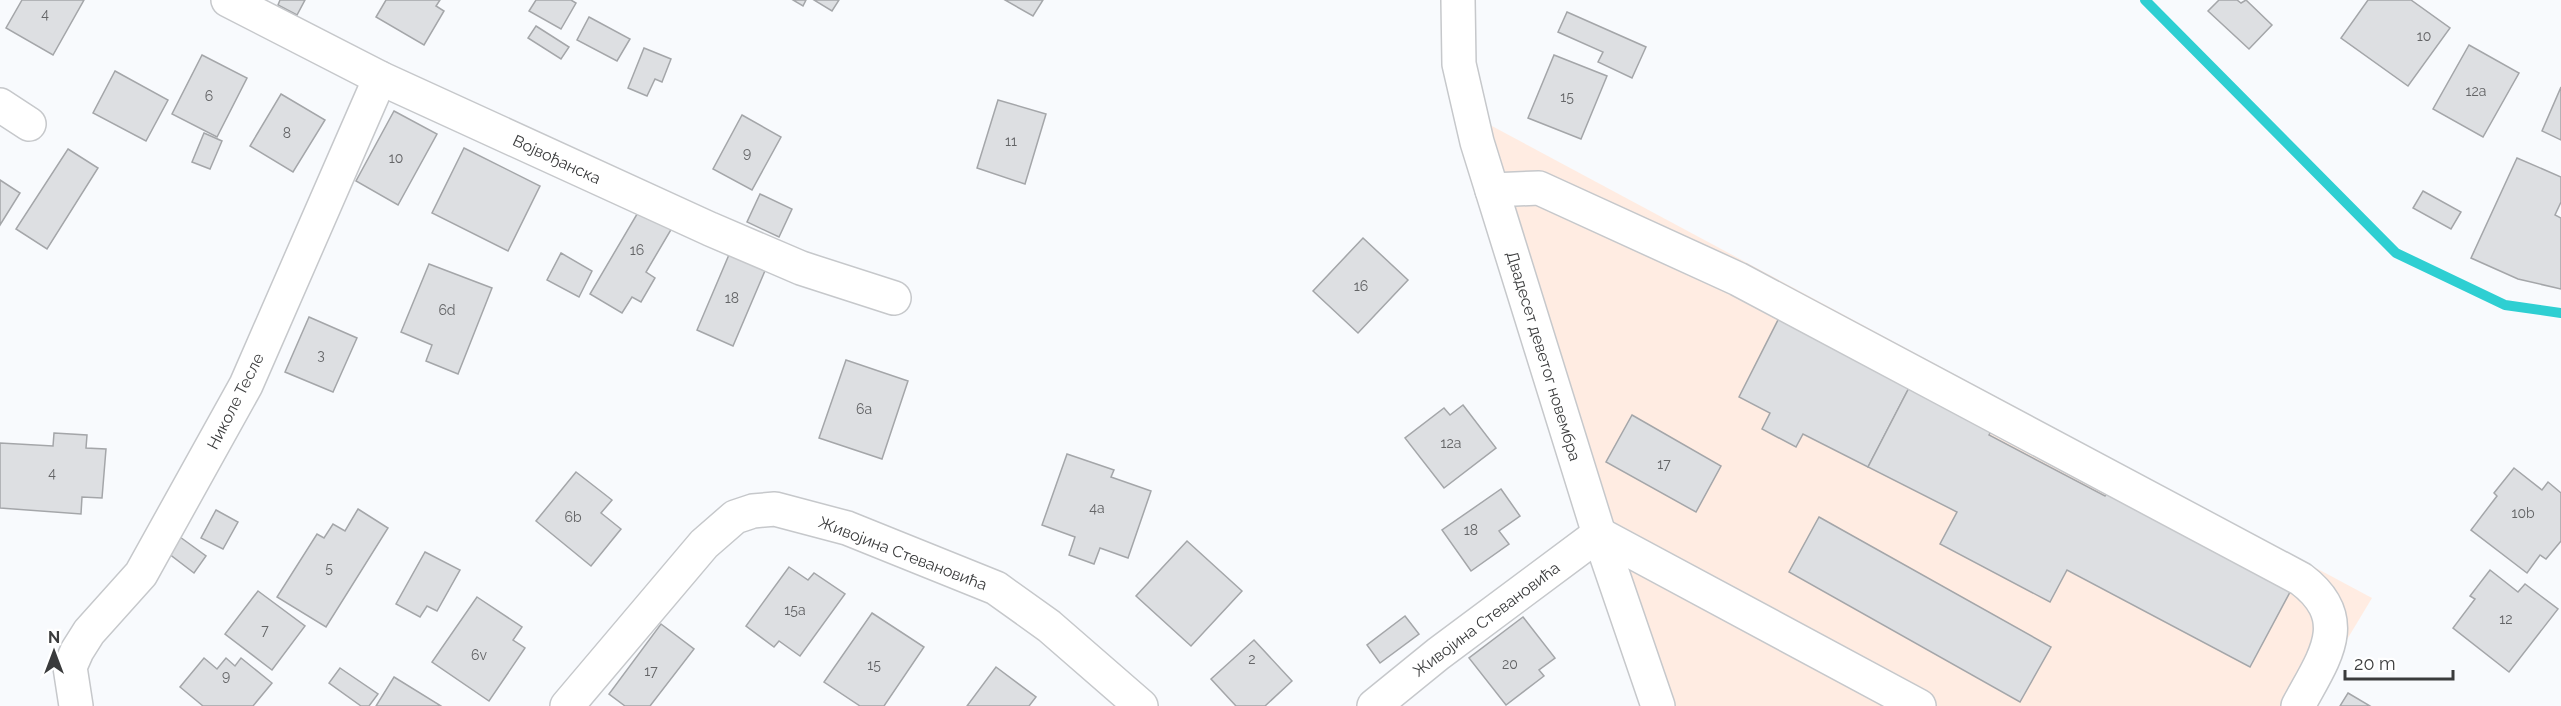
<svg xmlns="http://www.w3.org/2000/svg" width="2561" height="706" viewBox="0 0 2561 706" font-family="Raleway,sans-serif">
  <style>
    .industrial { fill: #ffece2 }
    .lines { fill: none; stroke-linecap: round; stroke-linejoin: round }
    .stream { stroke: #2ecfd2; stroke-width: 10 }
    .building { fill: #dddfe2; stroke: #a4a6a9; stroke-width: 1.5 }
    .minor-casing { stroke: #c6c8cb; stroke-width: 36 }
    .minor { stroke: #fff; stroke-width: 33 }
    .labels { text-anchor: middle; stroke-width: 6; stroke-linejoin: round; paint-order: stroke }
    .number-label { font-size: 14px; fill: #636466 }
    .street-label { font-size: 16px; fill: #3a3b3c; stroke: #fff }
  </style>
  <rect width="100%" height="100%" fill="#f8fafd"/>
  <path class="industrial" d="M1490 125 2372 598 2307 706H1671Z"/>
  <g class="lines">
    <path class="stream" d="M2145 0 2396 253 2505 305 2561 313"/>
  </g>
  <g class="building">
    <path d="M22 0H84L53 55 6 28Z"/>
    <path d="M280 0H305L297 15 278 5Z"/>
    <path d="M386 0H440L436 6 444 11 424 45 376 17Z"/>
    <path d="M536 0H571L576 3 561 29 529 11Z"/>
    <path d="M793 0H806L803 6Z"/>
    <path d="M814 0H839L832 11Z"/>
    <path d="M1005 0H1043L1033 16Z"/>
    <path d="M2219 0H2237L2241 3 2246 0 2272 25 2249 49 2208 11Z"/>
    <path d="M2368 0H2411L2450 28 2408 86 2341 38Z"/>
    <path d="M1567 12 1646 47 1632 78 1598 62 1603 52 1558 32Z"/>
    <path d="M589 17 630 39 617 61 577 40Z"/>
    <path d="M536 26 569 47 561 59 528 38Z"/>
    <path d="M2469 45 2519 73 2483 137 2433 109Z"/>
    <path d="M644 48 671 59 662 82 655 79 647 96 628 88Z"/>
    <path d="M202 55 247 78 217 137 172 114Z"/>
    <path d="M1554 55 1607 76 1581 139 1528 118Z"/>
    <path d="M115 71 168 100 146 141 93 113Z"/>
    <path d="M2561 87V140L2542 131Z"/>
    <path d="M281 94 325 120 293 172 250 146Z"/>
    <path d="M998 100 1046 114 1025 184 977 168Z"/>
    <path d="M394 111 437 134 398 205 356 181Z"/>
    <path d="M742 115 781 137 752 190 713 169Z"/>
    <path d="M204 133 222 141 210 169 192 162Z"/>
    <path d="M464 148 540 186 508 251 432 213Z"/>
    <path d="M68 149 98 168 47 249 16 229Z"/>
    <path d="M2517 158 2561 177V202L2555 215 2561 218V289L2518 279 2471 258Z"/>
    <path d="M0 180 20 193 0 225Z"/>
    <path d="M2423 191 2461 212 2451 229 2413 208Z"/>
    <path d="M760 194 792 209 779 237 747 222Z"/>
    <path d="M640 209 672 228 646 272 655 278 641 302 632 297 622 313 590 294Z"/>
    <path d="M1363 238 1408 280 1358 333 1313 291Z"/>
    <path d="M731 250 767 266 733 346 697 330Z"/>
    <path d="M561 253 592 271 579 297 547 280Z"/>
    <path d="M429 264 492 288 458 374 426 361 432 345 401 332Z"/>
    <path d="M1781 314 1912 382 1868 467 1803 434 1796 447 1762 429 1770 413 1739 397Z"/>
    <path d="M309 317 357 338 333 392 285 372Z"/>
    <path d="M846 360 908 381 882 459 819 438Z"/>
    <path d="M1912 382 1994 426 1989 435 2105 496 2112 483 2296 581 2250 667 2067 570 2050 602 1940 544 1957 512 1868 467Z"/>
    <path d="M1463 405 1496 448 1444 488 1405 438 1444 408 1450 415Z"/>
    <path d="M1632 415 1721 466 1696 512 1606 462Z"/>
    <path d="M54 433 87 435 86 448 106 449 102 498 82 497 81 514 0 508V443L53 446Z"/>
    <path d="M1067 454 1114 470 1111 477 1151 491 1128 558 1100 548 1094 564 1069 555 1075 537 1042 525Z"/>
    <path d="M2514 468 2542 490 2548 482 2561 493V541L2546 559 2540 555 2527 573 2471 530 2497 496 2494 493Z"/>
    <path d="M576 472 612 500 601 513 621 529 591 566 536 521Z"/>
    <path d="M1501 489 1520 516 1499 531 1509 544 1471 571 1442 530Z"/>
    <path d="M358 509 388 528 326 627 277 597 317 534 324 538 333 524 345 531Z"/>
    <path d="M216 510 238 522 223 549 201 538Z"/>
    <path d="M1819 517 2051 647 2020 702 1789 572Z"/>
    <path d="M180 537 206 556 194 573 168 553Z"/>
    <path d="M1187 541 1242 591 1191 646 1136 596Z"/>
    <path d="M425 552 460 570 437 611 427 606 420 617 396 604Z"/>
    <path d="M789 567 808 580 814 573 845 594 800 656 779 641 774 647 746 626Z"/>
    <path d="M2490 570 2518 592 2525 584 2558 609 2509 672 2453 628 2475 599 2470 596Z"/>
    <path d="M258 591 305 626 272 670 225 634Z"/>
    <path d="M477 597 522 627 513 640 525 648 489 701 432 662Z"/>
    <path d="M872 613 924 647 884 706H860L824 682Z"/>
    <path d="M1405 616 1419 634 1380 663 1367 645Z"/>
    <path d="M1523 617 1555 658 1539 670 1544 676 1506 705 1469 658Z"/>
    <path d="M661 624 694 649 650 706H625L609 694Z"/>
    <path d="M1254 640 1292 681 1265 706H1236L1211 679Z"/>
    <path d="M204 658 217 669 226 658 235 666 241 658 272 683 253 706H203L180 687Z"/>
    <path d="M996 667 1036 697 1029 706H967Z"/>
    <path d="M340 668 378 694 369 706H361L329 683Z"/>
    <path d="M394 677 441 706H376Z"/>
    <path d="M2348 693 2370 706H2340Z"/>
  </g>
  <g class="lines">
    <defs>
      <g id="minor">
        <path d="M228 0 380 78 710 229 801 268 894 298"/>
        <path d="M1458 0 1459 64 1477 142 1599 534 1658 706"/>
        <path d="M0 105 29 124"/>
        <path d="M1492 190 1539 188 1738 279 2301 579C2355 620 2323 659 2298 706"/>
        <path d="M76 706 70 667 77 651 89 632 141 574 246 385 380 78"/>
        <path d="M567 706 704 544 735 517 753 511 775 509 847 528 996 588 1049 626 1141 706"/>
        <path d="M1374 706 1438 654 1599 534 1919 706"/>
      </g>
    </defs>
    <use href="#minor" class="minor-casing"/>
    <use href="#minor" class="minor"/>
  </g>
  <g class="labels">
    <g class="number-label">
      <text x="45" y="19">4</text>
      <text x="2424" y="41">10</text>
      <text x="2476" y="96">12a</text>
      <text x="209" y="101">6</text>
      <text x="1567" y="102">15</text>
      <text x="287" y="138">8</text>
      <text x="1011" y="146">11</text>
      <text x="747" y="158">9</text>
      <text x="396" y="163">10</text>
      <text x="637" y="255">16</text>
      <text x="1361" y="291">16</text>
      <text x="732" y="303">18</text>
      <text x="447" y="315">6d</text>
      <text x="321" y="360">3</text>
      <text x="864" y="414">6a</text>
      <text x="1451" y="448">12a</text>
      <text x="1664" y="469">17</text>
      <text x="52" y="478">4</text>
      <text x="1097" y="513">4a</text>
      <text x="2523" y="518">10b</text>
      <text x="573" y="522">6b</text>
      <text x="1471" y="535">18</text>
      <text x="329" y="573">5</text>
      <text x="795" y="615">15a</text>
      <text x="2506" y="624">12</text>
      <text x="265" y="635">7</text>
      <text x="479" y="660">6v</text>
      <text x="1252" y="664">2</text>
      <text x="1510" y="669">20</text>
      <text x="874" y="670">15</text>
      <text x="651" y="676">17</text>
      <text x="226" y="681">9</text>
    </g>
    <g class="street-label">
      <text transform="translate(557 159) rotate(25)" y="6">Војвођанска</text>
      <text transform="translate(1544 356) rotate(73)" y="6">Двадесет деветог новембра</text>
      <text transform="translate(235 401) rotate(-63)" y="6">Николе Тесле</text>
      <text transform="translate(903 553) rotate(21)" y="6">Живојина Стевановића</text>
      <text transform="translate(1486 619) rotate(-37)" y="6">Живојина Стевановића</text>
    </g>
  </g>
  <g transform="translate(54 652)" stroke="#ffffff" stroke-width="4.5" paint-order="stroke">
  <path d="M0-4.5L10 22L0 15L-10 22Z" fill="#3a3b3c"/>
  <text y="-9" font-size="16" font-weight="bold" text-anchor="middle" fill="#3a3b3c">N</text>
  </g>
  <path d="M2345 670v9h108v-9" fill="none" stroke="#3a3b3c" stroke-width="3"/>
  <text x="2354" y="670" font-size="18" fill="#3a3b3c" stroke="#ffffff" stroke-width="4.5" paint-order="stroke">20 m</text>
</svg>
